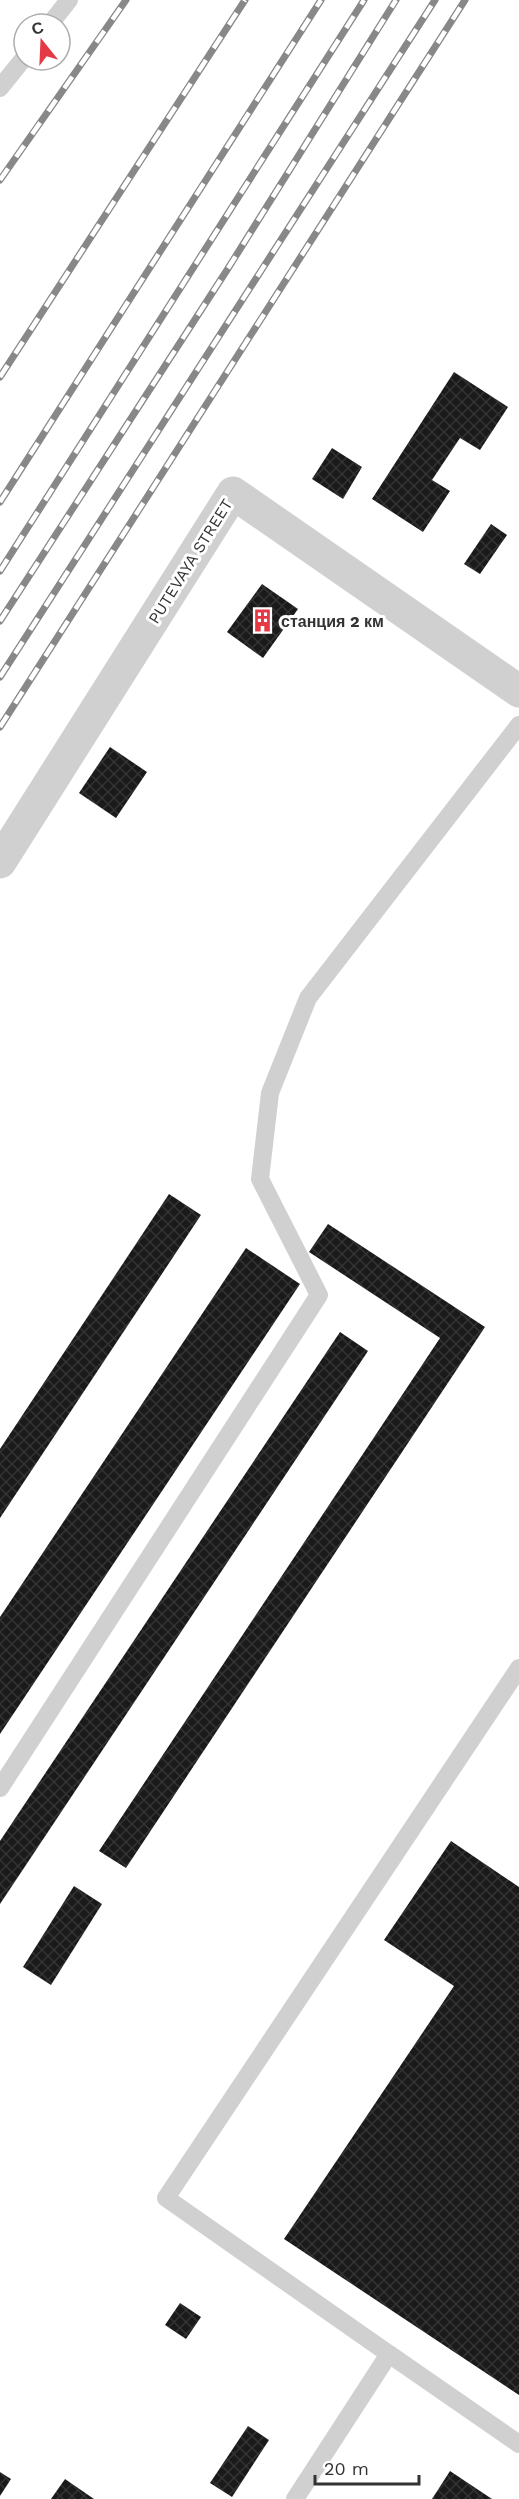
<svg xmlns="http://www.w3.org/2000/svg" width="519" height="2499" viewBox="0 0 519 2499" font-family="'Work Sans',sans-serif">
  <style>
    .building { fill: url(#building-cross-hatch) }
    .lines { fill: none; stroke-linecap: round; stroke-linejoin: round }
    .service { stroke: #d0d0d0; stroke-width: 18 }
    .minor { stroke: #d0d0d0; stroke-width: 33 }
    .rail-casing { stroke: #888; stroke-width: 7 }
    .rail { stroke: #fff; stroke-width: 4.5; stroke-dasharray: 14; stroke-linecap: butt }
    .labels { text-anchor: middle; stroke-width: 6; stroke-linejoin: round; paint-order: stroke }
    .street-label { font-size: 16px; fill: #333; stroke: #fff }
    .poi-label { font-size: 16px; font-weight: bold; fill: #333; stroke: #fff; text-anchor: start }
  </style>
  <defs>
    <pattern id="building-cross-hatch" width="8" height="8" patternUnits="userSpaceOnUse" patternTransform="scale(1.5)"><rect width="8" height="8" fill="#1a1a1a"/><path d="M0 0l8 8M0 8l8-8" fill="none" stroke="#333"/></pattern>
  </defs>
  <rect width="100%" height="100%" fill="#fff"/>
  <g class="building">
    <path d="M454 372 508 407 480 450 460 438 432 480 450 491 423 532 372 499Z"/>
    <path d="M332 448 362 467 343 499 312 479Z"/>
    <path d="M491 524 507 535 480 574 464 564Z"/>
    <path d="M262 584 298 609 263 658 227 632Z"/>
    <path d="M110 747 147 772 116 818 79 793Z"/>
    <path d="M169 1194 201 1215 0 1518V1449Z"/>
    <path d="M328 1224 485 1327 126 1868 99 1851 440 1338 309 1252Z"/>
    <path d="M246 1248 300 1284 0 1734V1617Z"/>
    <path d="M340 1332 368 1351 0 1904V1841Z"/>
    <path d="M451 1841 519 1887V2395L284 2239 454 1986 384 1940Z"/>
    <path d="M74 1886 102 1904 51 1985 23 1967Z"/>
    <path d="M180 2303 201 2317 186 2339 165 2325Z"/>
    <path d="M248 2426 269 2440 232 2497 210 2483Z"/>
    <path d="M450 2471 492 2499H432Z"/>
    <path d="M0 2472 11 2479 0 2496Z"/>
    <path d="M65 2479 94 2499H51Z"/>
  </g>
  <g class="lines">
    <g class="service">
      <path d="M50 24 69 0"/>
      <path d="M0 88 24 58"/>
      <path d="M0 1788 319 1295 260 1179 270 1093 308 998 519 725"/>
      <path d="M389 2354 519 2444"/>
      <path d="M295 2499 389 2354 166 2198 519 1668"/>
    </g>
    <path class="minor" d="M0 862 233 493 519 691"/>
    <defs>
      <g id="rail">
        <path d="M0 180 126 0"/>
        <path d="M0 377 245 0"/>
        <path d="M0 502 321 0"/>
        <path d="M0 571 364 0"/>
        <path d="M0 621 227 270 396 0"/>
        <path d="M0 677 435 0"/>
        <path d="M0 727 465 0"/>
      </g>
    </defs>
    <use href="#rail" class="rail-casing"/>
    <use href="#rail" class="rail"/>
  </g>
  <defs>
    <symbol id="building-bare" viewBox="-9 -9 18 18"><path d="M-4-6H4V6H1V3H-1V6H-4ZM-2.5-4.3h1.7v1.8h-1.7ZM.8-4.3h1.7v1.8H.8ZM-2.5-1h1.7V.8h-1.7ZM.8-1h1.7V.8H.8Z" fill="#e63946" stroke="#fff" stroke-width="2.5" paint-order="stroke"/></symbol>
  </defs>
  <g fill-rule="evenodd">
    <use href="#building-bare" x="246" y="604" width="33" height="33"/>
  </g>
  <g class="labels">
    <g class="street-label">
      <text transform="translate(190 561) rotate(-58)" y="6">PUTEVAYA STREET</text>
    </g>
    <g class="poi-label">
      <text x="281" y="627">станция 2 км</text>
    </g>
  </g>
  <g transform="translate(42 42) rotate(342)"><circle r="28" fill="#ffffff" stroke="#adadad" stroke-width="1.5"/>
  <path d="M0-4.5L10 22L0 15L-10 22Z" fill="#e63946"/>
  <text y="-9" font-size="16" font-weight="bold" text-anchor="middle" fill="#333333">С</text>
  </g>
  <path d="M315 2475v9h104v-9" fill="none" stroke="#333333" stroke-width="3"/>
  <text x="324" y="2475" font-size="18" fill="#333333" stroke="#ffffff" stroke-width="4.5" paint-order="stroke">20 m</text>
</svg>
